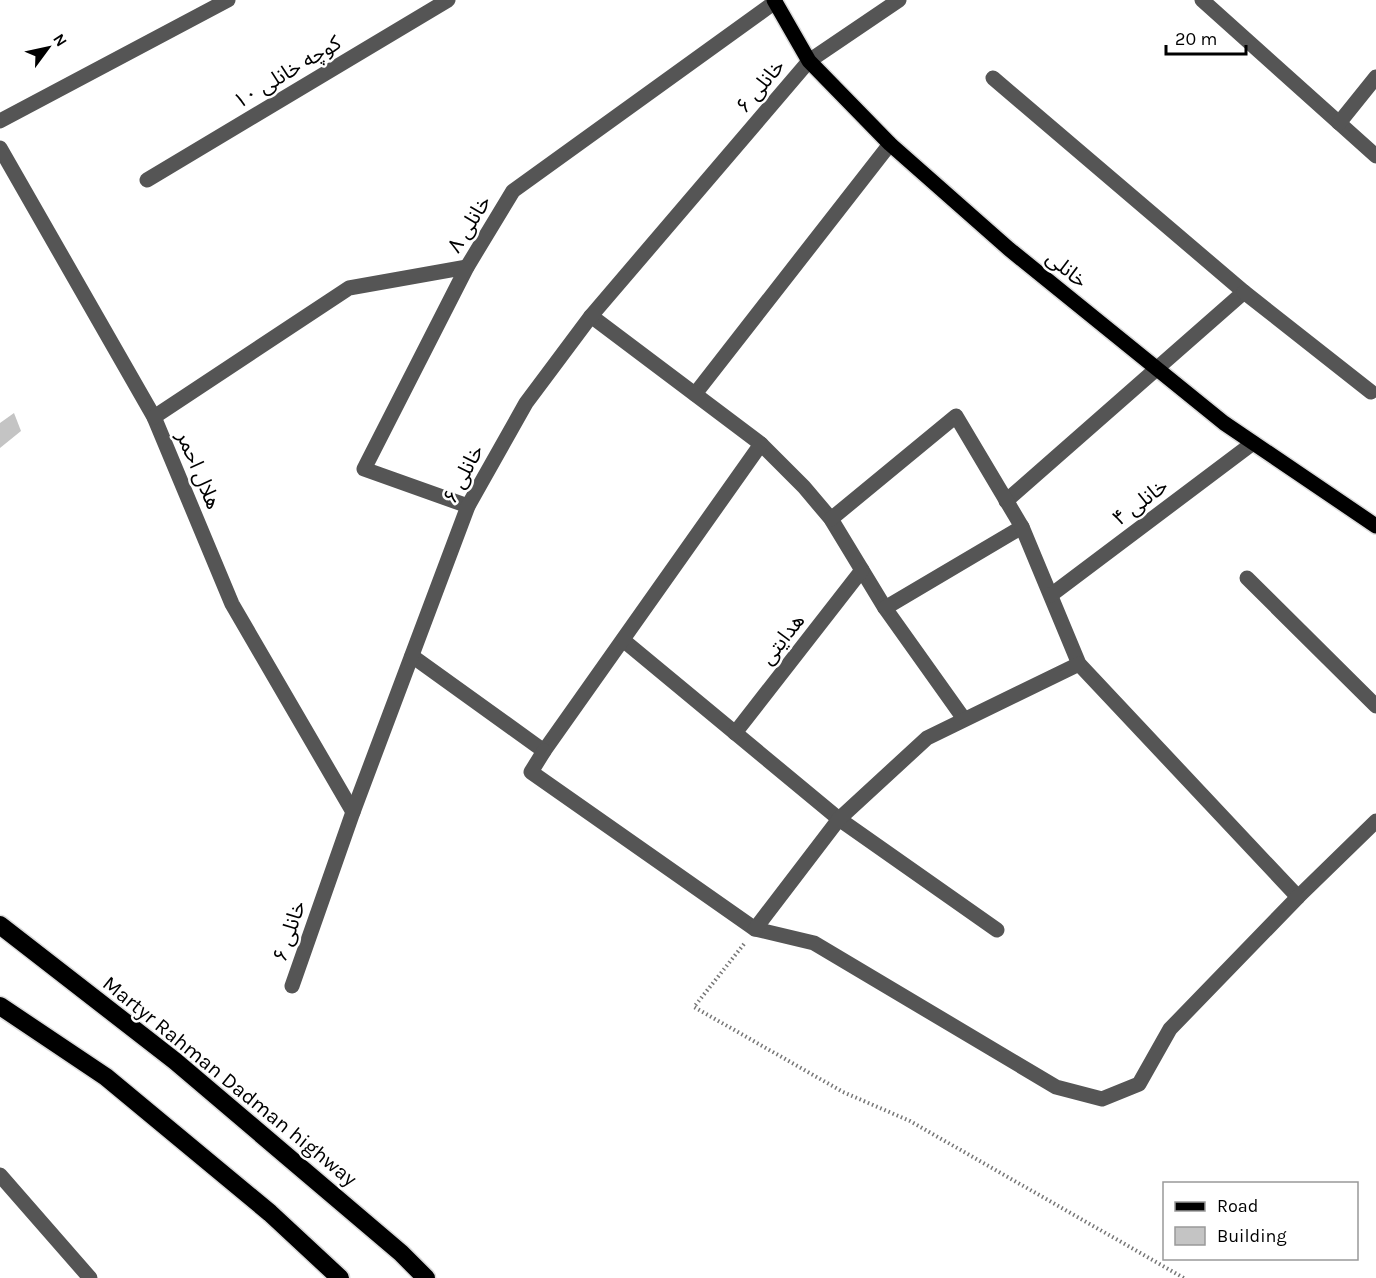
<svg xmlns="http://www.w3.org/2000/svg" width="1376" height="1278" viewBox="0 0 1376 1278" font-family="Karla,'Noto Sans Arabic',sans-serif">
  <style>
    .building { fill: #c4c4c4 }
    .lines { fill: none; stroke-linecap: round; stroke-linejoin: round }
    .major-casing { stroke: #dbdbdb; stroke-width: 18 }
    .highway-casing { stroke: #dbdbdb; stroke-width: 21 }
    .path { stroke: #777; stroke-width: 4; stroke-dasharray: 1.5 3; stroke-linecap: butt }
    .minor { stroke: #555; stroke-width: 15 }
    .major { stroke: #000; stroke-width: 15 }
    .highway { stroke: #000; stroke-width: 18 }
    .labels { text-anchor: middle; stroke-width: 5; stroke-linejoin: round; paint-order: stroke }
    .street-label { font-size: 21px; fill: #000; stroke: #fff }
  </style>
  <rect width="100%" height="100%" fill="#fff"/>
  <path class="building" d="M14 413 21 431 0 448V423Z"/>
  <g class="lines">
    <defs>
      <path id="major" d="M774 0 809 61 890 144 1009 249 1224 423 1376 526"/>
      <g id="highway">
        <path d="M0 925 175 1061 401 1253 426 1278"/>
        <path d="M0 1006 106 1077 270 1213 340 1278"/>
      </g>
    </defs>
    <use href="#major" class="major-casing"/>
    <use href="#highway" class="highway-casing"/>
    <path class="path" d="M744 944 694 1007 843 1092 910 1121 1184 1278"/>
    <g class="minor">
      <path d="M1202 0 1376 156"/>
      <path d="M993 78 1244 292 1006 501"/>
      <path d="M0 121 228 0"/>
      <path d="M1339 123 1376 77"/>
      <path d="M0 148 154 417 232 604 353 812"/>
      <path d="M147 180 448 0"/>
      <path d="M1244 292 1371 392"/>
      <path d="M695 394 890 144"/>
      <path d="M154 417 349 288 467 267"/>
      <path d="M761 444 804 487 831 519 885 608 964 719"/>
      <path d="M468 506 364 469 467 267 513 191 775 2"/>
      <path d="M831 519 956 416 1022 527 885 608"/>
      <path d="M1022 527 1079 664 1298 897"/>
      <path d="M1247 578 1376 706"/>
      <path d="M1051 595 1253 443"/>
      <path d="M623 640 839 819 997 930"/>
      <path d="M412 656 544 751 761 444 591 316"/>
      <path d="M735 733 862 570"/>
      <path d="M544 751 531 772 755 929 814 943 1056 1087 1102 1099 1139 1084 1170 1029 1298 897 1376 821"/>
      <path d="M755 929 839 819 927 738 1079 664"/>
      <path d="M292 986 353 812 468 506 526 403 591 316 809 61 899 0"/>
      <path d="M0 1175 90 1278"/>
    </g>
    <use href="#major" class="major"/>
    <use href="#highway" class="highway"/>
  </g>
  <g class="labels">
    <g class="street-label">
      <text transform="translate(287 72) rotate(-31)" y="7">کوچه خانلی ۱۰</text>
      <text transform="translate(760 86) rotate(-50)" y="7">خانلی ۶</text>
      <text transform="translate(469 224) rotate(-58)" y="7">خانلی ۸</text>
      <text transform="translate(1067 269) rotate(39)" y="7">خانلی</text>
      <text transform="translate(199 470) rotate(67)" y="7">هلال احمر</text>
      <text transform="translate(463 474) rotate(-62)" y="7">خانلی ۶</text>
      <text transform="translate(1140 502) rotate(-37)" y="7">خانلی ۴</text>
      <text transform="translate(782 639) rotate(-52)" y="7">هدایتی</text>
      <text transform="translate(289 931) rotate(-71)" y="7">خانلی ۶</text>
      <text transform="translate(230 1081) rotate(39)" y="7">Martyr Rahman Dadman highway</text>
    </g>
  </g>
  <rect x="1163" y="1182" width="195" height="78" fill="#ffffff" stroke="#999999" stroke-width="1.5"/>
  <rect x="1175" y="1202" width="30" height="9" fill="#000000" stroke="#999999" stroke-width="1.5"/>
  <text x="1217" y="1212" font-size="18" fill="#000000">Road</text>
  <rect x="1175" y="1227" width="30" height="18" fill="#c4c4c4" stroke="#999999" stroke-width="1.5"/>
  <text x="1217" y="1242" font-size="18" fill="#000000">Building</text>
  <g transform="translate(48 48) rotate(57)" stroke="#ffffff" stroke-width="4.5" paint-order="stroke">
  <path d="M0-4.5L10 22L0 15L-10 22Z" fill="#000000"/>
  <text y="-9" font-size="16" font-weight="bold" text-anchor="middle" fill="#000000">N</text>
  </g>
  <path d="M1166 45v9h80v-9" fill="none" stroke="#000000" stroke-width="3"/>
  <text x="1175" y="45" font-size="18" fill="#000000" stroke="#ffffff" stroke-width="4.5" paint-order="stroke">20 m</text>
</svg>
